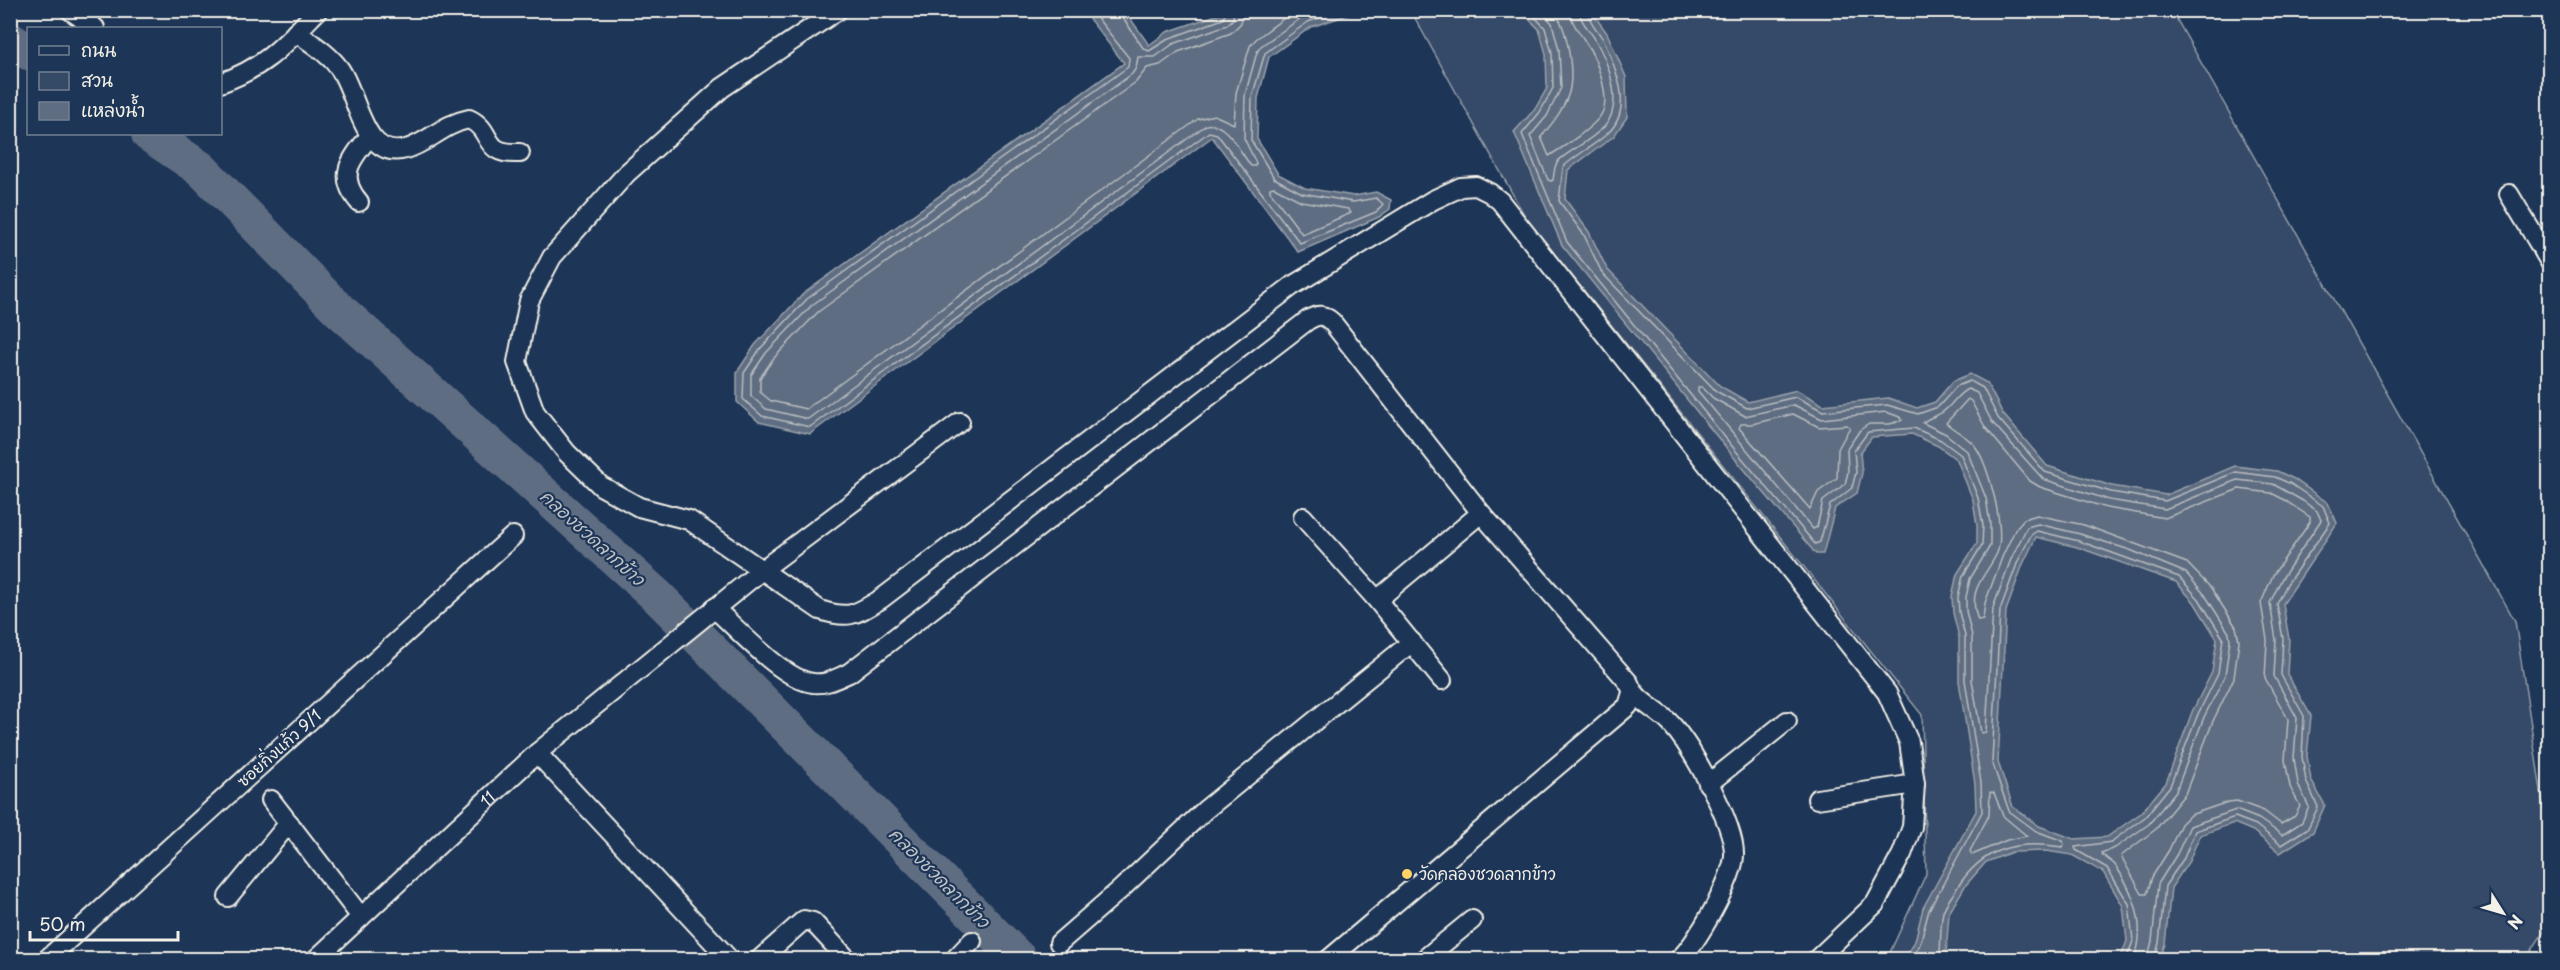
<svg xmlns="http://www.w3.org/2000/svg" width="2560" height="970" viewBox="0 0 2560 970" font-family="'Playpen Sans','Playpen Sans Thai',sans-serif">
  <style>
    .green { fill: #354a67; stroke: #949ea8; stroke-width: 1.5 }
    .water { fill: #5e6d82; stroke: #9aa2ab; stroke-width: 1.5; fill-rule: evenodd }
    .lines { fill: none; stroke-linecap: round; stroke-linejoin: round }
    .shore { stroke: #b8bcbf; stroke-width: 1.5 }
    .river { stroke: #5e6d82; stroke-width: 36 }
    .minor-casing { stroke: #f4f1e8; stroke-width: 22 }
    .minor { stroke: #1d3557; stroke-width: 18 }
    .poi-dot { fill: #ffd166; stroke: #1d3557; stroke-width: 2 }
    .labels { text-anchor: middle; stroke-width: 4.5; stroke-linejoin: round; paint-order: stroke }
    .street-label { font-size: 16px; fill: #f4f1e8; stroke: #1d3557 }
    .poi-label { font-size: 16px; fill: #f4f1e8; stroke: #1d3557; text-anchor: start }
    .water-label { font-size: 18px; font-style: italic; fill: #c0c3c4; stroke: #1d3557 }
  </style>
  <rect width="100%" height="100%" fill="#1d3557"/>
  <filter id="ink" filterUnits="userSpaceOnUse"><feTurbulence type="fractalNoise" baseFrequency=".0167" numOctaves="2"/><feDisplacementMap in="SourceGraphic" scale="12" xChannelSelector="R" yChannelSelector="G"/><feConvolveMatrix kernelMatrix="1 2 1 2 8 2 1 2 1" color-interpolation-filters="sRGB"/></filter>
  <g filter="url(#ink)">
    <path class="green" d="M1411 11H2172L2515 621 2550 850 2549 924 2526 959H1887L1926 874 1922 715 1526 218Z"/>
    <g class="water">
      <path d="M1083 11H1125L1149 45 1167 32 1228 11H1360L1311 27 1269 57 1258 98 1257 139 1278 174 1305 188 1354 196 1376 192 1391 200 1390 209 1379 217 1298 252 1212 137 810 434 759 422 737 402V372L755 345 803 294 1124 63Z"/>
      <path d="M1521 11H1591L1607 33 1626 77 1627 117 1614 136 1568 170 1565 199 1589 232 1607 269 1720 386 1748 402 1797 390 1823 405 1888 398 1917 408 1935 402 1953 381 1970 374 1987 383 2003 414 2047 466 2112 486 2166 495 2235 466 2277 471 2294 479 2328 503 2337 523 2283 604 2289 639 2287 674 2311 716 2307 756 2311 780 2325 805 2313 832 2280 853 2253 831 2234 823 2200 835 2189 861 2171 888 2165 944 2160 959H2120L2127 941 2123 906 2103 872 2072 855 2046 851 2012 852 1986 862 1965 886 1949 913 1946 954 1949 959H1905L1915 941 1923 908 1976 811 1975 784 1959 681V637L1953 613 1952 596 1957 574 1977 543V526L1973 500 1957 460 1938 446 1912 434 1872 437 1860 453 1862 473 1857 493 1835 508 1823 554H1816L1732 455 1562 245 1514 132 1535 109 1547 88 1546 54 1539 29ZM2036 537 2077 547 2176 582 2194 602 2217 639 2212 672 2192 712 2166 783 2141 813 2107 837 2074 839 2039 826 2013 807 1998 762 2006 611 2023 564Z"/>
    </g>
    <g class="lines">
      <g class="shore">
        <path d="M1091 10 1129 58 1128 67 807 299 760 349 744 373 743 399 762 416 810 427 1209 132 1217 134 1300 243 1376 212 1383 204 1376 198 1353 202 1302 193 1274 178 1251 140 1252 97 1265 53 1308 22 1341 10"/>
        <path d="M1121 10 1122 16 1143 48 1149 51 1170 38 1223 19 1227 10"/>
        <path d="M1234 10 1233 19 1227 25 1173 44 1155 57H1138L1136 68 1132 74 812 305 766 353 751 375V396L766 409 808 419 1206 125C1226 120 1240 152 1251 166H1255L1256 163 1244 138 1245 95 1257 52 1261 46 1304 16 1318 10"/>
        <path d="M1243 10 1241 23 1231 33 1178 52 1160 65 1147 68 1136 82 818 312 773 359 760 378V392L771 401 806 409 1198 119 1214 115 1234 124 1236 93 1250 46 1256 39 1295 10"/>
        <path d="M1529 10 1545 28 1552 53 1553 88 1540 112 1522 134 1567 242 1736 451 1815 544 1820 542 1830 505 1852 488 1856 472 1854 451 1868 432 1914 428 1941 440 1961 455 1978 498 1983 525 1982 545 1963 576 1958 597 1959 612 1965 636V680L1981 783 1982 812 1929 910 1920 944 1912 960"/>
        <path d="M1540 10 1552 23 1559 50 1561 88 1547 116 1530 136 1548 180 1551 181 1553 180 1555 167 1559 160C1573 149 1591 140 1604 127 1625 104 1608 62 1595 39 1589 29 1580 22 1579 10"/>
        <path d="M1553 10C1568 26 1576 78 1567 98 1561 113 1551 125 1541 137L1549 156C1562 148 1596 126 1602 113 1611 96 1596 58 1586 43 1580 32 1571 24 1570 10"/>
        <path d="M1587 10C1588 22 1600 32 1605 43 1616 70 1634 109 1608 133 1594 146 1577 154 1563 167L1559 201 1584 235 1602 273 1716 391 1747 408 1796 397 1823 411 1887 405 1918 414 1938 407 1957 386 1970 381 1983 388 1998 418 2045 472 2111 492 2165 501 2236 472 2275 477 2291 484 2323 506 2330 523 2287 584 2277 604 2283 639 2281 675 2304 716 2302 757 2306 781 2318 807 2308 828 2281 845 2256 825 2235 817 2195 831 2184 858 2165 886 2159 943 2154 960"/>
        <path d="M1274 187 1301 201 1348 209 1351 213 1302 234 1270 191V188Z"/>
        <path d="M1698 387H1702L1713 398 1745 416 1794 405 1822 419 1886 412 1900 417 1902 420 1890 424H1869L1860 430 1847 449 1848 472 1845 484 1823 501 1817 527 1813 529 1698 391Z"/>
        <path d="M1968 399 1971 401 1985 427 2030 481 2040 487 2107 508 2165 518 2239 489 2271 493 2283 499 2310 517V522L2273 575 2261 603 2267 640 2265 678 2288 719 2285 760 2290 787 2300 806 2295 816 2281 824 2264 811 2237 801 2228 802 2190 815 2181 824 2169 850 2152 877 2147 894H2142L2121 856 2156 829 2185 794 2213 721 2234 678 2239 641 2236 627 2211 588 2187 563 2084 525 2037 515 2024 519 2016 528 2003 555 1985 603 1983 619 1978 620C1966 589 1986 577 1997 553 2006 531 1989 464 1975 446 1968 437 1955 431 1946 423Z"/>
        <path d="M1793 414 1819 427 1847 425 1850 427 1838 449 1837 478 1818 492 1810 509 1739 428 1741 424H1752Z"/>
        <path d="M1990 792 1994 793 2003 816 2027 836 2007 840 1972 855 1970 851 1989 815Z"/>
        <path d="M1942 960 1940 954C1941 941 1940 924 1943 912 1945 904 1953 895 1957 888 1983 847 2016 840 2062 847L2064 845 2063 841 2036 831 2009 811 1992 762 2000 610 2018 561 2031 535 2037 531 2079 541 2179 577 2199 599 2223 638 2218 674 2198 714 2170 786 2145 817 2111 842 2075 847 2076 850 2107 868 2129 904 2133 941 2126 960"/>
        <path d="M2134 960C2147 926 2135 894 2115 865 2111 860 2104 858 2101 853L2115 848 2149 824 2176 791 2204 717 2225 676 2230 640 2229 633 2205 595 2186 573 2130 550 2080 534 2038 524 2027 527 2011 559 1993 608 1986 732 1981 733 1972 680V636L1966 611V597L1970 579 1990 546V524L1986 498 1967 451 1946 434 1923 423C1928 417 1935 417 1941 413 1952 407 1956 394 1968 389L1977 393 1992 422 2043 479 2109 500 2165 509 2237 480 2273 484 2303 501 2317 511 2321 520 2281 580 2270 603 2276 640 2274 676 2297 718 2294 758 2298 784 2309 807 2302 822 2282 835 2259 819 2236 810 2190 826 2177 854 2158 884 2152 941 2147 960"/>
      </g>
      <g class="river">
        <path d="M10 40 28 52"/>
        <path d="M149 134 201 169 337 308 658 597 1020 960"/>
      </g>
      <defs>
        <g id="minor">
          <path d="M70 10 95 28"/>
          <path d="M838 10 722 88 627 173 552 257 529 301 517 362 535 412 567 453 601 486 639 507 689 520 820 610C850 620 856 614 881 599L1292 286 1433 200 1461 187 1476 186 1490 193 1500 201 1887 693 1909 742 1915 784 1912 827 1902 854 1875 904 1816 960"/>
          <path d="M296 32C311 43 328 53 339 68 358 93 362 161 406 149 428 143 443 124 469 119 495 131 480 155 520 153"/>
          <path d="M220 83C265 68 286 43 318 10"/>
          <path d="M2509 194 2550 262"/>
          <path d="M359 202C336 175 352 158 370 136"/>
          <path d="M1303 517 1377 600 1442 680"/>
          <path d="M1377 600 1481 513"/>
          <path d="M714 608C738 629 783 680 813 683 826 685 837 678 849 673L1308 320C1319 314 1323 314 1332 322L1481 513 1629 683C1635 701 1658 710 1671 724 1692 747 1735 825 1734 855 1734 877 1696 946 1678 960"/>
          <path d="M537 753 730 960"/>
          <path d="M1708 784 1787 721"/>
          <path d="M1817 799 1915 784"/>
          <path d="M271 800 361 917"/>
          <path d="M228 897 289 823"/>
          <path d="M1059 943 1121 889 1205 810 1412 642"/>
          <path d="M46 960 513 536"/>
          <path id="s1" d="M315 960 537 753 762 570 960 422"/>
          <path d="M759 960 804 920 813 922 848 960"/>
          <path d="M954 960 972 941"/>
          <path d="M1328 960 1628 706 1632 693"/>
          <path d="M1423 960 1472 920"/>
        </g>
      </defs>
      <use href="#minor" class="minor-casing"/>
      <use href="#minor" class="minor"/>
    </g>
  </g>
  <circle class="poi-dot" cx="1407" cy="874" r="6"/>
  <g class="labels">
    <g class="street-label">
      <text transform="translate(279 748) rotate(-42)" y="6">ซอยกิ่งแก้ว 9/1</text>
      <text dy="6" stroke="none"><textPath href="#s1" startOffset="236">11</textPath></text>
    </g>
    <g class="poi-label">
      <text x="1419" y="880">วัดคลองชวดลากข้าว</text>
    </g>
    <g class="water-label">
      <text transform="translate(592 538) rotate(42)" y="6">คลองชวดลากข้าว</text>
      <text transform="translate(939 878) rotate(45)" y="6">คลองชวดลากข้าว</text>
    </g>
  </g>
  <rect width="2560" height="970" fill="none" stroke="#1d3557" stroke-width="36"/>
  <rect x="18" y="18" width="2524" height="934" fill="none" stroke="#f4f1e8" stroke-width="2" filter="url(#ink)"/>
  <rect x="27" y="27" width="195" height="108" fill="#1d3557" stroke="#738091" stroke-width="1.5"/>
  <rect x="39" y="46" width="30" height="9" fill="#1d3557" stroke="#738091" stroke-width="1.5"/>
  <text x="81" y="57" font-size="18" fill="#f4f1e8">ถนน</text>
  <rect x="39" y="72" width="30" height="18" fill="#354a67" stroke="#738091" stroke-width="1.5"/>
  <text x="81" y="87" font-size="18" fill="#f4f1e8">สวน</text>
  <rect x="39" y="102" width="30" height="18" fill="#5e6d82" stroke="#738091" stroke-width="1.5"/>
  <text x="81" y="117" font-size="18" fill="#f4f1e8">แหล่งน้ำ</text>
  <g transform="translate(2503 913) rotate(127)" stroke="#1d3557" stroke-width="4.5" paint-order="stroke">
  <path d="M0-4.5L10 22L0 15L-10 22Z" fill="#f4f1e8"/>
  <text y="-9" font-size="16" font-weight="bold" text-anchor="middle" fill="#f4f1e8">N</text>
  </g>
  <path d="M30 931v9h148v-9" fill="none" stroke="#f4f1e8" stroke-width="3"/>
  <text x="39" y="931" font-size="18" fill="#f4f1e8" stroke="#1d3557" stroke-width="4.5" paint-order="stroke">50 m</text>
</svg>
